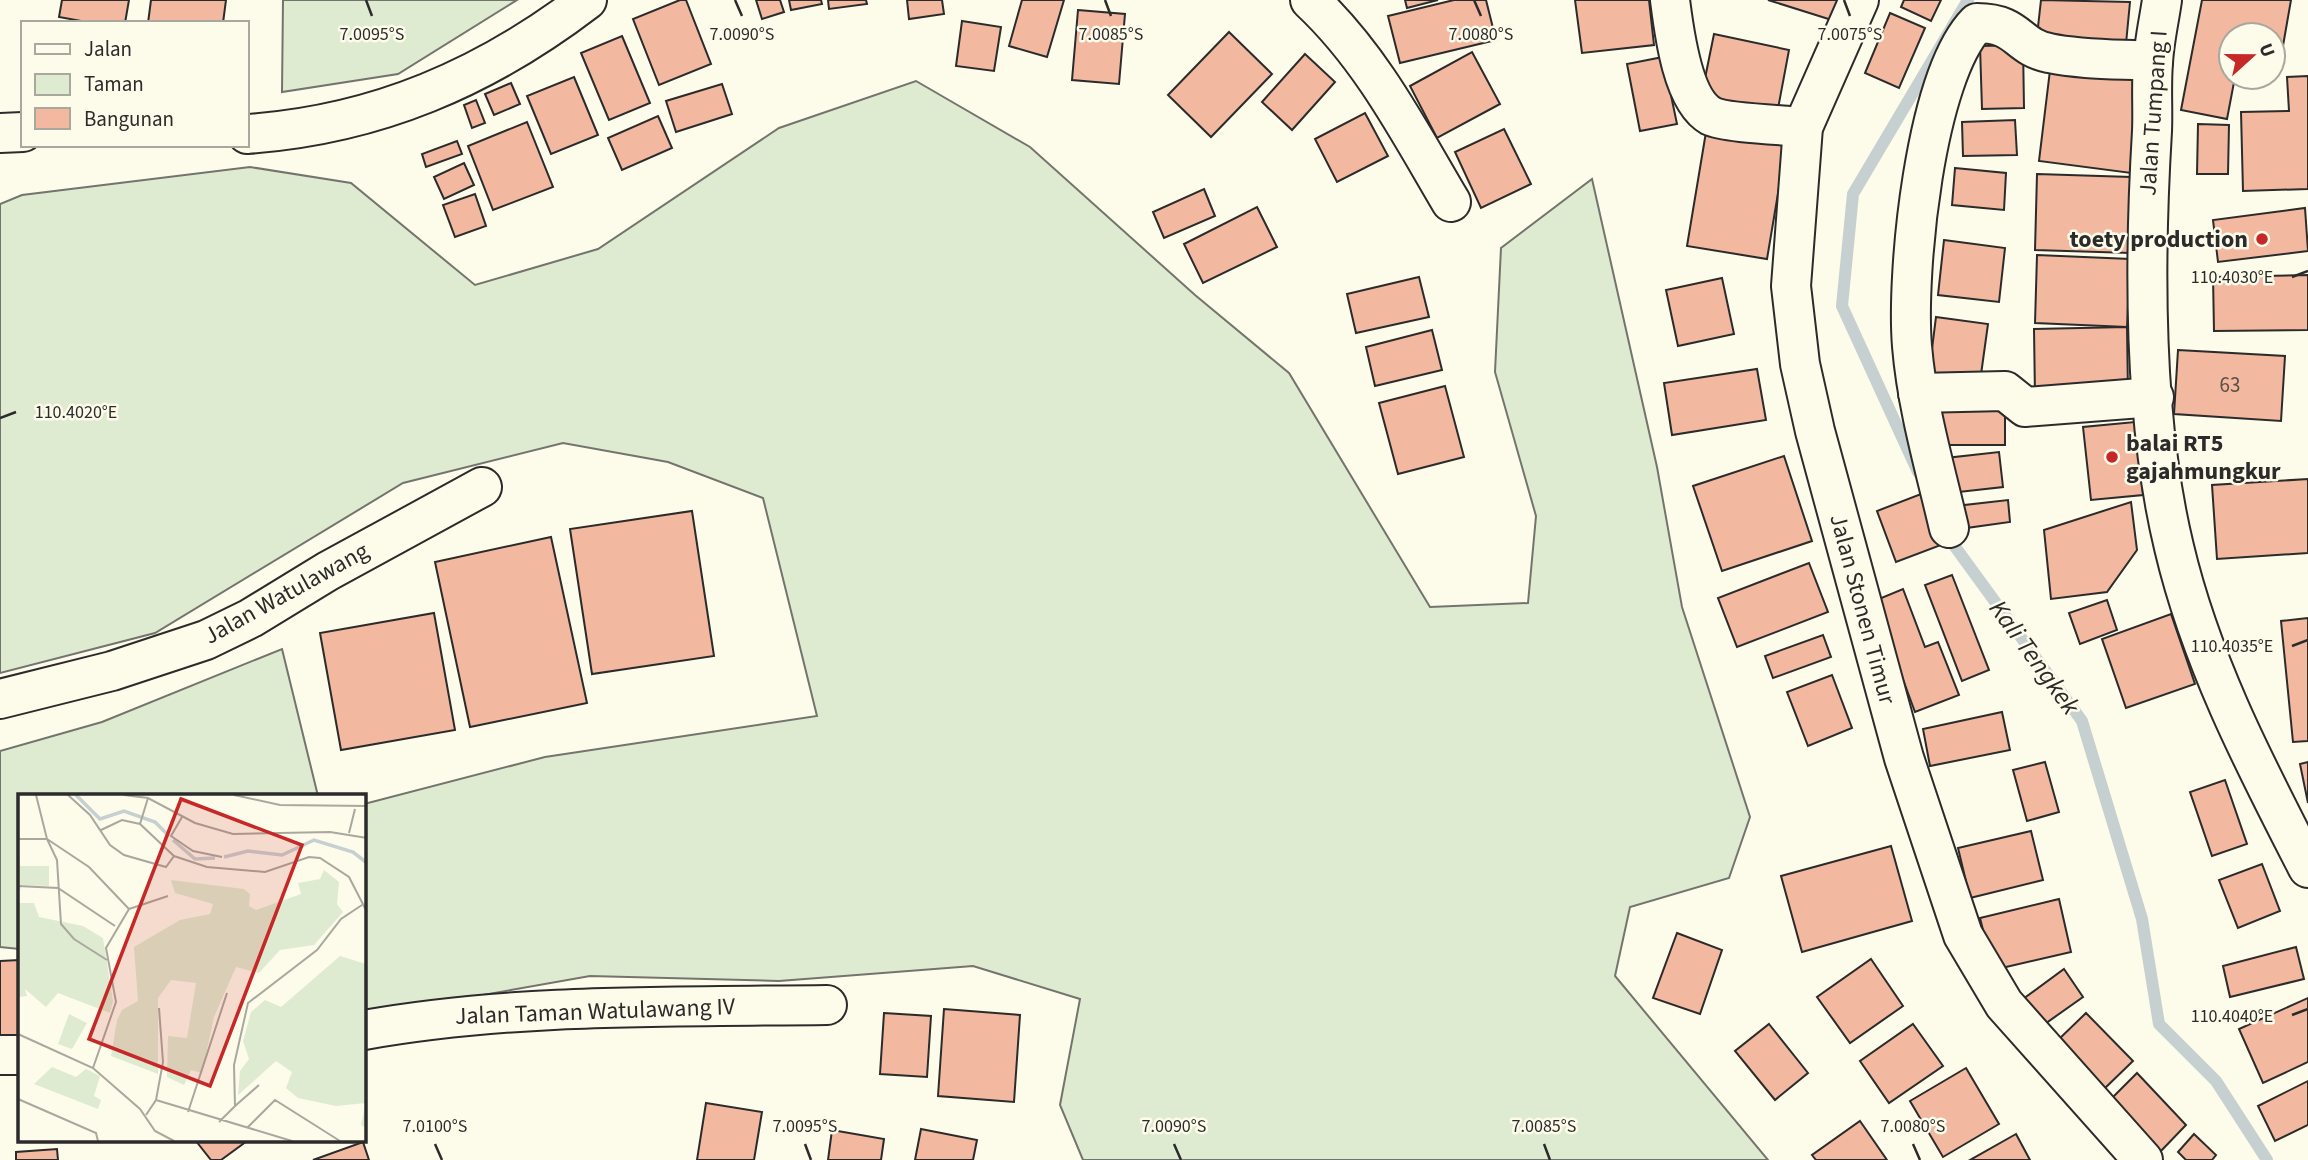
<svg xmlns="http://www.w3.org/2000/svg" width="2308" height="1160" viewBox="0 0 2308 1160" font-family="'Source Sans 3',sans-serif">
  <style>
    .green { fill: #deebd1; stroke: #74746e; stroke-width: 2 }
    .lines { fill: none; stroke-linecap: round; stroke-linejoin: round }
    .stream { stroke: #c7d0d0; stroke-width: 12 }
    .building { fill: #f2b8a0; stroke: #2b2b2b; stroke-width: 2 }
    .minor-casing { stroke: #2b2b2b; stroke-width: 42 }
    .minor { stroke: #fdfbea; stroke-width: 38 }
    .ticks { fill: none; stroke: #2b2b2b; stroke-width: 2.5 }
    .poi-dot { fill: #c62828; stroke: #fdfbea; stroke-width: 2.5 }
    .labels { text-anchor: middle; stroke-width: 5; stroke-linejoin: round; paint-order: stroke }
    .number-label { font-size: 21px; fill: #5d4e48 }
    .street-label { font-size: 24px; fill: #2b2b2b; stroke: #fdfbea }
    .poi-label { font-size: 24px; font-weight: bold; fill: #2b2b2b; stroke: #fdfbea; text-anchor: end }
    .water-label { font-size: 26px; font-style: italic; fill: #2b2b2b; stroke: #fdfbea }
    .inset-river { fill: none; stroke: #c7d0d0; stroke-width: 3.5 }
    .inset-road { fill: none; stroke: #a9a89e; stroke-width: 2 }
    .view { fill: #c62828; fill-opacity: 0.15; stroke: #c62828; stroke-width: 3.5 }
    .inset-edge { fill: none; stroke: #2b2b2b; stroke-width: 3.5 }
    .ticks-label { font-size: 18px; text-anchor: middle; fill: #2b2b2b; stroke: #fdfbea; stroke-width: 5; stroke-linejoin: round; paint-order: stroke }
  </style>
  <rect width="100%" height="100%" fill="#fdfbea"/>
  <g class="green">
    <path d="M283 0H517L398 74 282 92Z"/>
    <path d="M916 81 1030 147 1195 295 1289 373 1430 607 1528 603 1536 516 1495 372 1501 248 1592 179 1657 467 1682 607 1750 817 1729 878 1630 907 1615 976 1768 1160H1083L1060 1105 1080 999 973 966 779 981 590 976 364 1016V804L545 757 817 716 763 498 668 462 563 443 403 483 155 633 0 673V204L22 195 250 167 351 183 475 285 598 249 779 128Z"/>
    <path d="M282 649 318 796H19V949L0 947V751L102 722Z"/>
  </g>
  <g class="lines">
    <g class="stream">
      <path d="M1918 472 1842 306 1853 194 1968 0"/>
      <path d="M1945 533 2082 721 2142 919 2159 1024 2216 1081 2267 1160"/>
    </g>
  </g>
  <g class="building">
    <path d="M62 0H129L125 23H92L59 17Z"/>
    <path d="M151 0H226L223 23H148Z"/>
    <path d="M680 0H686L711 64 659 85 633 19Z"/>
    <path d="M756 0H780L784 12 762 19Z"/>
    <path d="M789 0H821L822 4 791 10Z"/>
    <path d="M828 0H866L867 4 829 9Z"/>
    <path d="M907 0H942L944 14 909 19Z"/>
    <path d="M1022 0H1064L1047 57 1009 46Z"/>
    <path d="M1405 0H1438L1407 8Z"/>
    <path d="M1454 0H1486L1496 40 1400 63 1388 16Z"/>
    <path d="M1575 0H1649L1654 45 1582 53Z"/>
    <path d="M1768 0H1845L1838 22Z"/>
    <path d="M1904 0H1941L1931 21 1901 7Z"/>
    <path d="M2041 0 2130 2 2125 54 2036 45Z"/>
    <path d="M2202 0H2291L2280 63 2273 62V35H2231V77H2235L2227 119 2181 110Z"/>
    <path d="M1078 10 1125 14 1119 84 1072 80Z"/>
    <path d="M1890 13 1925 28 1899 88 1865 73Z"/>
    <path d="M962 21 1001 27 994 71 956 66Z"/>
    <path d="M1229 32 1272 74 1211 137 1168 95Z"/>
    <path d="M1714 34 1789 50 1777 114 1701 98Z"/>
    <path d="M622 36 650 103 609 120 581 53Z"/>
    <path d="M2023 45 2024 108 1982 109 1980 46Z"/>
    <path d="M1472 52 1500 104 1437 138 1410 86Z"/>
    <path d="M1305 54 1335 82 1292 130 1262 102Z"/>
    <path d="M1663 57 1677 124 1640 131 1627 64Z"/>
    <path d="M2051 62 2142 73 2131 173 2039 161Z"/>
    <path d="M2308 76V189L2243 191 2241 112 2289 111 2287 77Z"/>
    <path d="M574 77 598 135 551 154 527 96Z"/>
    <path d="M511 83 520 104 494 115 485 94Z"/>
    <path d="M722 84 732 114 676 132 666 101Z"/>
    <path d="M476 100 485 123 472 128 464 105Z"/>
    <path d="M1365 113 1388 156 1337 182 1315 139Z"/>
    <path d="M658 116 672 148 622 170 608 138Z"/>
    <path d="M2015 120 2017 155 1963 156 1962 122Z"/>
    <path d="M527 122 553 187 493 210 468 146Z"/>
    <path d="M2198 124 2229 125 2228 174H2197Z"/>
    <path d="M1707 126 1787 140 1767 259 1687 246Z"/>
    <path d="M1504 129 1531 184 1481 208 1455 152Z"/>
    <path d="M457 141 462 154 426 167 422 154Z"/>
    <path d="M464 163 474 185 444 199 434 177Z"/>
    <path d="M1955 168 2006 173 2004 210 1952 205Z"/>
    <path d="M2037 174 2131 177 2130 253 2035 250Z"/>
    <path d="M1204 189 1215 216 1164 238 1153 212Z"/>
    <path d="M475 194 486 226 455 237 443 205Z"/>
    <path d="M1257 207 1277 247 1203 283 1184 244Z"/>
    <path d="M2305 208 2308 251 2218 262 2213 220Z"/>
    <path d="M1944 240 2005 248 1999 302 1938 295Z"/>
    <path d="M2037 255 2130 259 2127 327 2035 323Z"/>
    <path d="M2308 275V330L2214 331 2213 277Z"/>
    <path d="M1419 277 1429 317 1356 333 1347 294Z"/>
    <path d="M1722 278 1734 334 1678 346 1666 290Z"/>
    <path d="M1936 317 1988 324 1979 389 1928 381Z"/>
    <path d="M2127 327 2128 394 2035 396 2034 329Z"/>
    <path d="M1432 330 1442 370 1375 386 1366 347Z"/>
    <path d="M2178 350 2285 356 2281 421 2174 414Z"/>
    <path d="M1757 369 1766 420 1672 435 1664 383Z"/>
    <path d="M1445 386 1464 457 1398 474 1379 403Z"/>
    <path d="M2005 400V445H1936V401Z"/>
    <path d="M2135 422 2143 495 2091 500 2083 427Z"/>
    <path d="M1999 452 2003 487 1950 493 1946 458Z"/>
    <path d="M1784 456 1812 541 1722 571 1693 486Z"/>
    <path d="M2308 479V553L2217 559 2212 485Z"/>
    <path d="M1921 494 1941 545 1896 562 1877 511Z"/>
    <path d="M2008 500 2010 522 1959 529 1956 506Z"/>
    <path d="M2131 502 2137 550 2107 592 2051 599 2044 530Z"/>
    <path d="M692 511 714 656 592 674 570 529Z"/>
    <path d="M551 537 587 703 470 727 435 562Z"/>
    <path d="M1809 563 1828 612 1737 647 1718 598Z"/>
    <path d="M1952 575 1989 670 1962 681 1925 585Z"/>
    <path d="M1903 589 1925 647 1938 642 1959 695 1915 712 1874 601Z"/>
    <path d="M2107 600 2117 630 2080 644 2069 613Z"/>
    <path d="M434 613 455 730 341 750 320 633Z"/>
    <path d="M2171 614 2195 684 2126 708 2102 639Z"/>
    <path d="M2308 618V741L2293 742 2281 621Z"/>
    <path d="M1823 635 1831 657 1773 678 1765 656Z"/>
    <path d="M1832 675 1852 728 1808 746 1787 692Z"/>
    <path d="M2002 712 2010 750 1930 766 1923 729Z"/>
    <path d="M2045 762 2059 812 2027 821 2013 770Z"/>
    <path d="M2308 762V803L2300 764Z"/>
    <path d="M2225 780 2247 844 2212 856 2190 792Z"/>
    <path d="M2031 831 2043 880 1970 898 1958 848Z"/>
    <path d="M1891 846 1912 921 1802 952 1781 876Z"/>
    <path d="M2262 864 2280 911 2238 928 2219 880Z"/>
    <path d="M2059 899 2071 952 1993 970 1980 918Z"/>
    <path d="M1677 933 1722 950 1700 1014 1653 998Z"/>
    <path d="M2296 947 2304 979 2230 997 2223 966Z"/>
    <path d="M1871 959 1903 1006 1850 1043 1817 997Z"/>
    <path d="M19 960V1045L0 1046V961Z"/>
    <path d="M2064 969 2083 997 2042 1026 2023 999Z"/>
    <path d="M2308 998V1062L2263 1083 2239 1029Z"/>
    <path d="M944 1009 1020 1015 1014 1102 938 1096Z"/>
    <path d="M884 1013 931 1016 927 1077 880 1074Z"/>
    <path d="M2086 1013 2133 1061 2103 1090 2057 1041Z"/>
    <path d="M1769 1024 1808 1073 1775 1100 1735 1051Z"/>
    <path d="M1913 1024 1943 1066 1889 1103 1860 1061Z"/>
    <path d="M1966 1068 1999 1124 1943 1157 1910 1101Z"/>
    <path d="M2137 1073 2186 1125 2160 1152 2110 1100Z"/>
    <path d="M2308 1081V1125L2275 1141 2258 1106Z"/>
    <path d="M706 1103 762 1112 754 1160H697Z"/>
    <path d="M1860 1121 1887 1160H1816L1812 1155Z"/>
    <path d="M921 1129 977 1140 973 1160H915Z"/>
    <path d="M832 1130 884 1139 881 1160H828Z"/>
    <path d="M2016 1134 2030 1160H1970Z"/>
    <path d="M2194 1134 2216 1155 2212 1160H2186L2178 1152Z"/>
    <path d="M196 1141H247L221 1160H211Z"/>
    <path d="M363 1142 369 1160H313Z"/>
    <path d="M57 1149 58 1160H16V1152Z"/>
  </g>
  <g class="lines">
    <defs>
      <g id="minor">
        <path d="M1310 0C1371 57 1409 131 1451 202"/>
        <path d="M1670 0C1674 31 1682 100 1711 116 1725 123 1783 125 1803 127"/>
        <path d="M1859 0 1803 127 1791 286 1800 364 1815 431 1904 758 1963 935 2004 1004 2143 1160"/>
        <path d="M2162 0C2159 21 2154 42 2153 63 2151 86 2153 109 2152 131 2144 263 2143 419 2174 547 2201 662 2255 765 2308 868"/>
        <path d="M0 133 23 132"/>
        <path d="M247 134C376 125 485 78 587 0"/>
        <path d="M1918 393 2005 391 2025 407 2154 397"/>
        <path d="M1949 528C1935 468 1917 407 1912 346 1906 272 1925 76 1977 23 2019 23 2017 47 2049 53 2082 60 2119 59 2153 61"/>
        <path d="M0 699 112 671 206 640 251 618 328 571 482 487"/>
        <path d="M364 1030C517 1003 672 1007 827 1005"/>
        <path d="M0 1055H19"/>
      </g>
    </defs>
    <use href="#minor" class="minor-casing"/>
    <use href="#minor" class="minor"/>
  </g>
  <path class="ticks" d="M366 0 372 16M735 0 742 16M1105 0 1111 16M1474 0 1481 16M1844 0 1850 16M2292 277 2308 271M0 418 16 412M2292 646 2308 640M2292 1015 2308 1009M435 1144 442 1160M805 1144 811 1160M1174 1144 1181 1160M1544 1144 1550 1160M1913 1144 1920 1160"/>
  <g class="poi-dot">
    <circle cx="2262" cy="239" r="7"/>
    <circle cx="2112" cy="457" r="7"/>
  </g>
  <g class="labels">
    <g class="number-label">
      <text x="2230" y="392">63</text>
    </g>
    <g class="street-label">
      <text transform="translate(2153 113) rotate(-86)" y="8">Jalan Tumpang I</text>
      <text transform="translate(286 593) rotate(-29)" y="8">Jalan Watulawang</text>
      <text transform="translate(1863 609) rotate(75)" y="8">Jalan Stonen Timur</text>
      <text transform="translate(595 1011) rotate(-2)" y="8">Jalan Taman Watulawang IV</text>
    </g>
    <g class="poi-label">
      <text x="2248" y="247">toety production</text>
      <text x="2126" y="451" text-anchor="start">balai RT5<tspan x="2126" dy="28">gajahmungkur</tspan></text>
    </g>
    <g class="water-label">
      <text transform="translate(2035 657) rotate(54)" y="9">Kali Tengkek</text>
    </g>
  </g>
  <g transform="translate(18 794)">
    <rect width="348" height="348" fill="#fdfbea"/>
    <path d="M0 47 2 72H31V92L4 91 0 100ZM306 76 321 88 319 110 325 118 296 151 262 156 241 179 218 173 196 223 184 279 173 276 166 291 149 283 150 242 169 244 178 189 153 186 140 204V280L93 262 99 226 104 216 120 207 116 153 162 126 192 120 195 110 157 99 153 86 226 95 232 100 231 112 238 116 283 100 280 89 302 85ZM0 109H16L21 123 65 132 85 144 95 207 92 219 40 199 28 213 7 195 9 202 0 203ZM322 162 348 170V334L343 331 348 309 318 312 280 304 268 294 274 278 258 267 220 301 222 277 231 265 225 247 233 218 247 206 263 213ZM51 220 69 229 54 255 40 250ZM34 273 58 283 68 275 82 282 76 302 83 306 80 315 16 290Z" fill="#deebd1"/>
    <path class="inset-river" d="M58 1 82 25 106 17 137 28 151 42M155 46 177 65 197 64M206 63 230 57 264 61 296 46 335 58 349 69"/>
    <path class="inset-road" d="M18 1 29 45 71 73 111 115 150 102M50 1 72 21 92 51 106 61 148 73 156 62M106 1 130 4 177 29 215 40 312 38 349 44M216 1 262 11 349 12M164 23 153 42 175 57 204 63M122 30 130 4M83 36 104 26 122 30 156 62 189 73 247 78 291 63 302 64 331 83 349 118M331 39 337 15M0 45H29L39 66 43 130 56 145 89 166M0 92 40 94 97 132M0 240 75 274 122 315 137 337 156 347M75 274 98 208 88 154 111 115M0 305 78 339 80 347M138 306 274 347M217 312 241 291M170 318 209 199M128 321 138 306 145 268 141 214M201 328 217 312 216 271 230 209 299 156 323 125 344 111M229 334 257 306 322 347"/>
    <path class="view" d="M163 5 284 51 192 292 71 245Z"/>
    <rect width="348" height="348" class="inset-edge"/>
  </g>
  <g class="ticks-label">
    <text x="372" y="40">7.0095°S</text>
    <text x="742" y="40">7.0090°S</text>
    <text x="1111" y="40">7.0085°S</text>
    <text x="1481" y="40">7.0080°S</text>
    <text x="1850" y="40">7.0075°S</text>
    <text x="2232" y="283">110.4030°E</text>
    <text x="76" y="418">110.4020°E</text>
    <text x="2232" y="652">110.4035°E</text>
    <text x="2232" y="1022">110.4040°E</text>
    <text x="435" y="1132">7.0100°S</text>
    <text x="805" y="1132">7.0095°S</text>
    <text x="1174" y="1132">7.0090°S</text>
    <text x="1544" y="1132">7.0085°S</text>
    <text x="1913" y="1132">7.0080°S</text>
  </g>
  <rect x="21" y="21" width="228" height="126" fill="#fdfbea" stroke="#a9a89e" stroke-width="2"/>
  <rect x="35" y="44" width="35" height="10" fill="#fdfbea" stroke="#a9a89e" stroke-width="2"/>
  <text x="84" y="56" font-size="21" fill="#2b2b2b">Jalan</text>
  <rect x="35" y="74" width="35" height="21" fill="#deebd1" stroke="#a9a89e" stroke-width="2"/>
  <text x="84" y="91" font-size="21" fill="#2b2b2b">Taman</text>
  <rect x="35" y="108" width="35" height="21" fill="#f2b8a0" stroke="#a9a89e" stroke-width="2"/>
  <text x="84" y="126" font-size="21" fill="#2b2b2b">Bangunan</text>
  <g transform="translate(2252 56) rotate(69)"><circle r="33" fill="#fdfbea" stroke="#a9a89e" stroke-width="2"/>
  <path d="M0-5L12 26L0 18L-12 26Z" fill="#c62828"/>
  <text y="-10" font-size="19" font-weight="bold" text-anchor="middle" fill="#2b2b2b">U</text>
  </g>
</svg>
